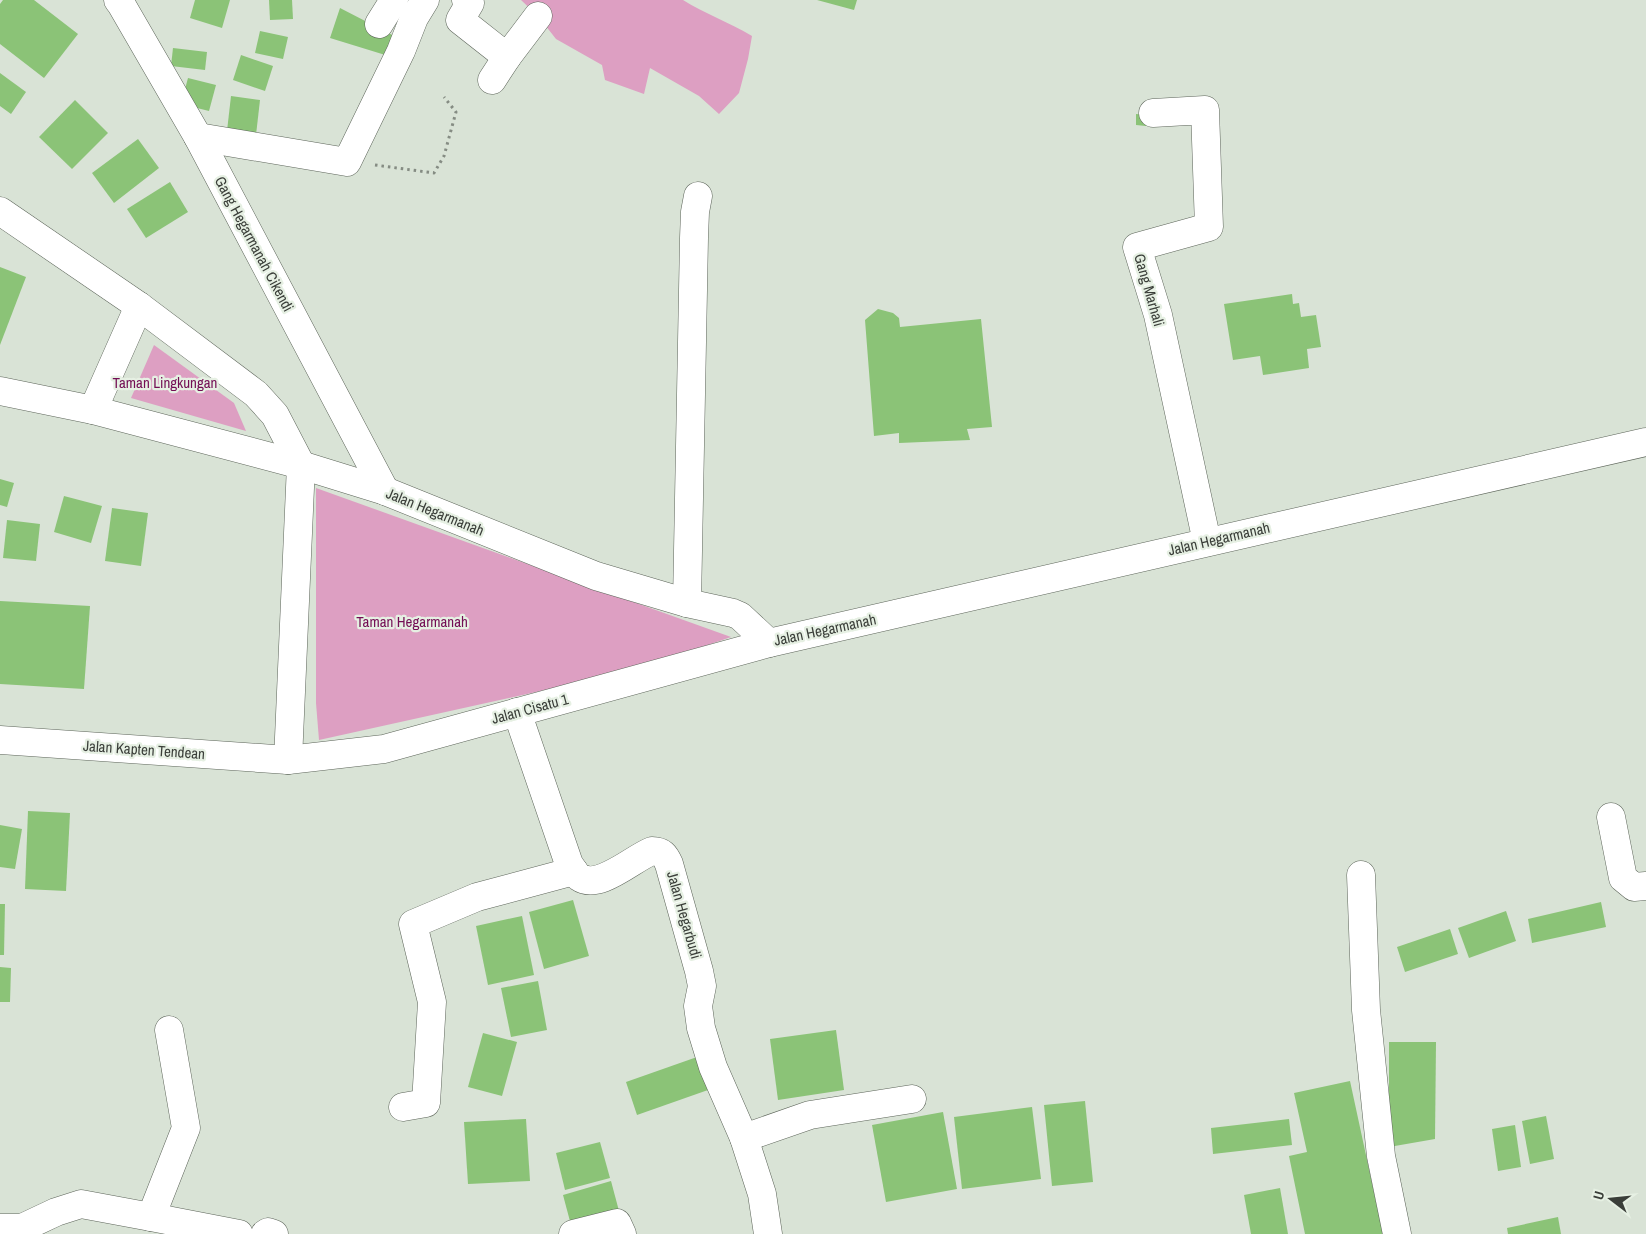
<svg xmlns="http://www.w3.org/2000/svg" width="1646" height="1234" viewBox="0 0 1646 1234" font-family="'Archivo Narrow',sans-serif">
  <style>
    .green { fill: #dd9fc2 }
    .building { fill: #8bc377 }
    .lines { fill: none; stroke-linecap: round; stroke-linejoin: round }
    .minor-casing { stroke: #5d655a; stroke-width: 29 }
    .path { stroke: #858c83; stroke-width: 3; stroke-dasharray: 2.5 4; stroke-linecap: butt }
    .minor { stroke: #fff; stroke-width: 28 }
    .labels { text-anchor: middle; stroke-width: 4.5; stroke-linejoin: round; paint-order: stroke }
    .street-label { font-size: 15px; fill: #3a3e39; stroke: #e6f0e3 }
    .park-label { font-size: 15px; fill: #730d54; stroke: #e6f0e3 }
  </style>
  <rect width="100%" height="100%" fill="#d9e3d6"/>
  <g class="green">
    <path d="M521 0H683C705 14 729 22 752 36L748 59 739 93 719 114 699 96 650 68 644 94 605 80 602 65 556 39 538 16Z"/>
    <path d="M154 345 234 403 246 431 131 398Z"/>
    <path d="M316 488 731 637 670 658 581 682 319 740 316 703Z"/>
  </g>
  <g class="building">
    <path d="M3 0H34L78 34 44 78 0 44V4Z"/>
    <path d="M195 0H230L222 28 190 18Z"/>
    <path d="M269 0H292L293 19 270 20Z"/>
    <path d="M817 0H857L854 10Z"/>
    <path d="M340 8 402 40 395 58 330 38Z"/>
    <path d="M260 31 288 37 283 59 255 53Z"/>
    <path d="M173 48 207 52 205 70 171 66Z"/>
    <path d="M241 55 273 66 265 91 233 80Z"/>
    <path d="M0 73 26 92 11 114 0 106Z"/>
    <path d="M188 78 216 85 209 111 181 104Z"/>
    <path d="M231 96 260 100 256 135 227 131Z"/>
    <path d="M75 100 108 133 72 169 39 137Z"/>
    <path d="M1136 114 1146 115V126L1136 125Z"/>
    <path d="M138 139 159 168 114 203 92 173Z"/>
    <path d="M170 182 188 212 146 238 127 209Z"/>
    <path d="M0 267 26 277 0 345Z"/>
    <path d="M1292 294 1293 304 1299 303 1301 317 1316 315 1321 347 1307 349 1309 368 1263 375 1260 356 1233 360 1224 304Z"/>
    <path d="M878 309 893 313 899 318 900 327 981 319 992 427 967 429 970 440 899 443V433L874 436 865 320Z"/>
    <path d="M0 479 14 483 7 507 0 505Z"/>
    <path d="M64 496 102 506 91 543 54 532Z"/>
    <path d="M112 508 148 513 141 566 105 561Z"/>
    <path d="M7 520 40 524 36 561 3 558Z"/>
    <path d="M0 601 90 606 84 689 0 684Z"/>
    <path d="M28 811 70 813 66 891 25 889Z"/>
    <path d="M0 825 22 829 15 869 0 867Z"/>
    <path d="M573 900 589 956 544 969 529 912Z"/>
    <path d="M1601 902 1606 927 1532 943 1528 919Z"/>
    <path d="M0 904H5L4 955H0Z"/>
    <path d="M1506 911 1516 941 1469 958 1458 928Z"/>
    <path d="M522 916 534 975 488 985 476 926Z"/>
    <path d="M1450 929 1458 954 1405 972 1397 947Z"/>
    <path d="M0 967 11 968 10 1002H0Z"/>
    <path d="M538 981 547 1030 511 1037 501 988Z"/>
    <path d="M836 1030 844 1090 778 1100 770 1039Z"/>
    <path d="M483 1033 517 1042 502 1096 468 1087Z"/>
    <path d="M1389 1042H1436L1435 1139 1389 1147Z"/>
    <path d="M697 1057 708 1090 637 1115 626 1082Z"/>
    <path d="M1350 1081 1383 1234H1305L1289 1156 1307 1152 1294 1093Z"/>
    <path d="M1085 1101 1093 1182 1052 1186 1044 1105Z"/>
    <path d="M1032 1107 1041 1179 962 1189 954 1117Z"/>
    <path d="M943 1112 957 1189 886 1202 872 1125Z"/>
    <path d="M1546 1116 1554 1159 1530 1164 1522 1121Z"/>
    <path d="M526 1119 530 1181 468 1184 464 1122Z"/>
    <path d="M1289 1119 1292 1145 1213 1154 1211 1128Z"/>
    <path d="M1515 1125 1521 1167 1498 1171 1492 1129Z"/>
    <path d="M600 1142 610 1178 565 1190 556 1153Z"/>
    <path d="M611 1181 619 1211 571 1225 563 1195Z"/>
    <path d="M1280 1188 1288 1234H1251L1244 1195Z"/>
    <path d="M1558 1217 1561 1234H1508L1507 1228Z"/>
  </g>
  <g class="lines">
    <defs>
      <g id="minor">
        <path d="M118 0 121 4 198 137 385 491"/>
        <path d="M466 0 470 3 460 20 507 57 538 16"/>
        <path d="M379 24 394 0"/>
        <path d="M492 80 507 57"/>
        <path d="M1153 113 1205 110 1209 227 1137 247 1158 315 1207 542"/>
        <path d="M198 137 347 162 401 51 414 18 425 0"/>
        <path d="M0 211 139 306 256 394 275 415 301 465 288 760"/>
        <path d="M0 391 93 410 301 465 385 491 596 576 687 603 733 613 740 616 769 643"/>
        <path d="M93 410 139 306"/>
        <path d="M687 603 694 238 695 212 698 196"/>
        <path d="M517 712 569 864C572 868 575 874 579 877 599 891 633 858 652 851 662 851 665 855 669 864L699 971 702 986 698 1006 701 1028 713 1067 744 1138 762 1194 768 1234"/>
        <path d="M0 740 288 760 384 749 769 643 1646 442"/>
        <path d="M1611 817 1623 878 1634 887 1646 886"/>
        <path d="M1361 875 1366 1010 1381 1156 1397 1234"/>
        <path d="M169 1030 186 1128 151 1217 239 1234"/>
        <path d="M403 1107 426 1103 432 1002 413 924 477 897 574 871"/>
        <path d="M744 1138 810 1115 912 1099"/>
        <path d="M0 1228H22L56 1212 81 1204 151 1217"/>
        <path d="M265 1234 268 1232 274 1234"/>
        <path d="M573 1234 617 1223 622 1234"/>
      </g>
    </defs>
    <use href="#minor" class="minor-casing"/>
    <path class="path" d="M375 165 434 173 444 156 456 112 444 97"/>
    <use href="#minor" class="minor"/>
  </g>
  <g class="labels">
    <g class="street-label">
      <text transform="translate(254 244) rotate(62)" y="5">Gang Hegarmanah Cikendi</text>
      <text transform="translate(1149 290) rotate(74)" y="5">Gang Marhali</text>
      <text transform="translate(435 512) rotate(22)" y="5">Jalan Hegarmanah</text>
      <text transform="translate(1219 539) rotate(-13)" y="5">Jalan Hegarmanah</text>
      <text transform="translate(825 630) rotate(-12)" y="5">Jalan Hegarmanah</text>
      <text transform="translate(530 709) rotate(-15)" y="5">Jalan Cisatu 1</text>
      <text transform="translate(144 750) rotate(4)" y="5">Jalan Kapten Tendean</text>
      <text transform="translate(684 915) rotate(74)" y="5">Jalan Hegarbudi</text>
    </g>
    <g class="park-label">
      <text x="165" y="388">Taman Lingkungan</text>
      <text x="412" y="627">Taman Hegarmanah</text>
    </g>
  </g>
  <g transform="translate(1611 1199) rotate(286)" stroke="#e6f0e3" stroke-width="4" paint-order="stroke">
  <path d="M0-4L9 19L0 12L-9 19Z" fill="#3a3e39"/>
  <text y="-8" font-size="14" font-weight="bold" text-anchor="middle" fill="#3a3e39">U</text>
  </g>
</svg>
